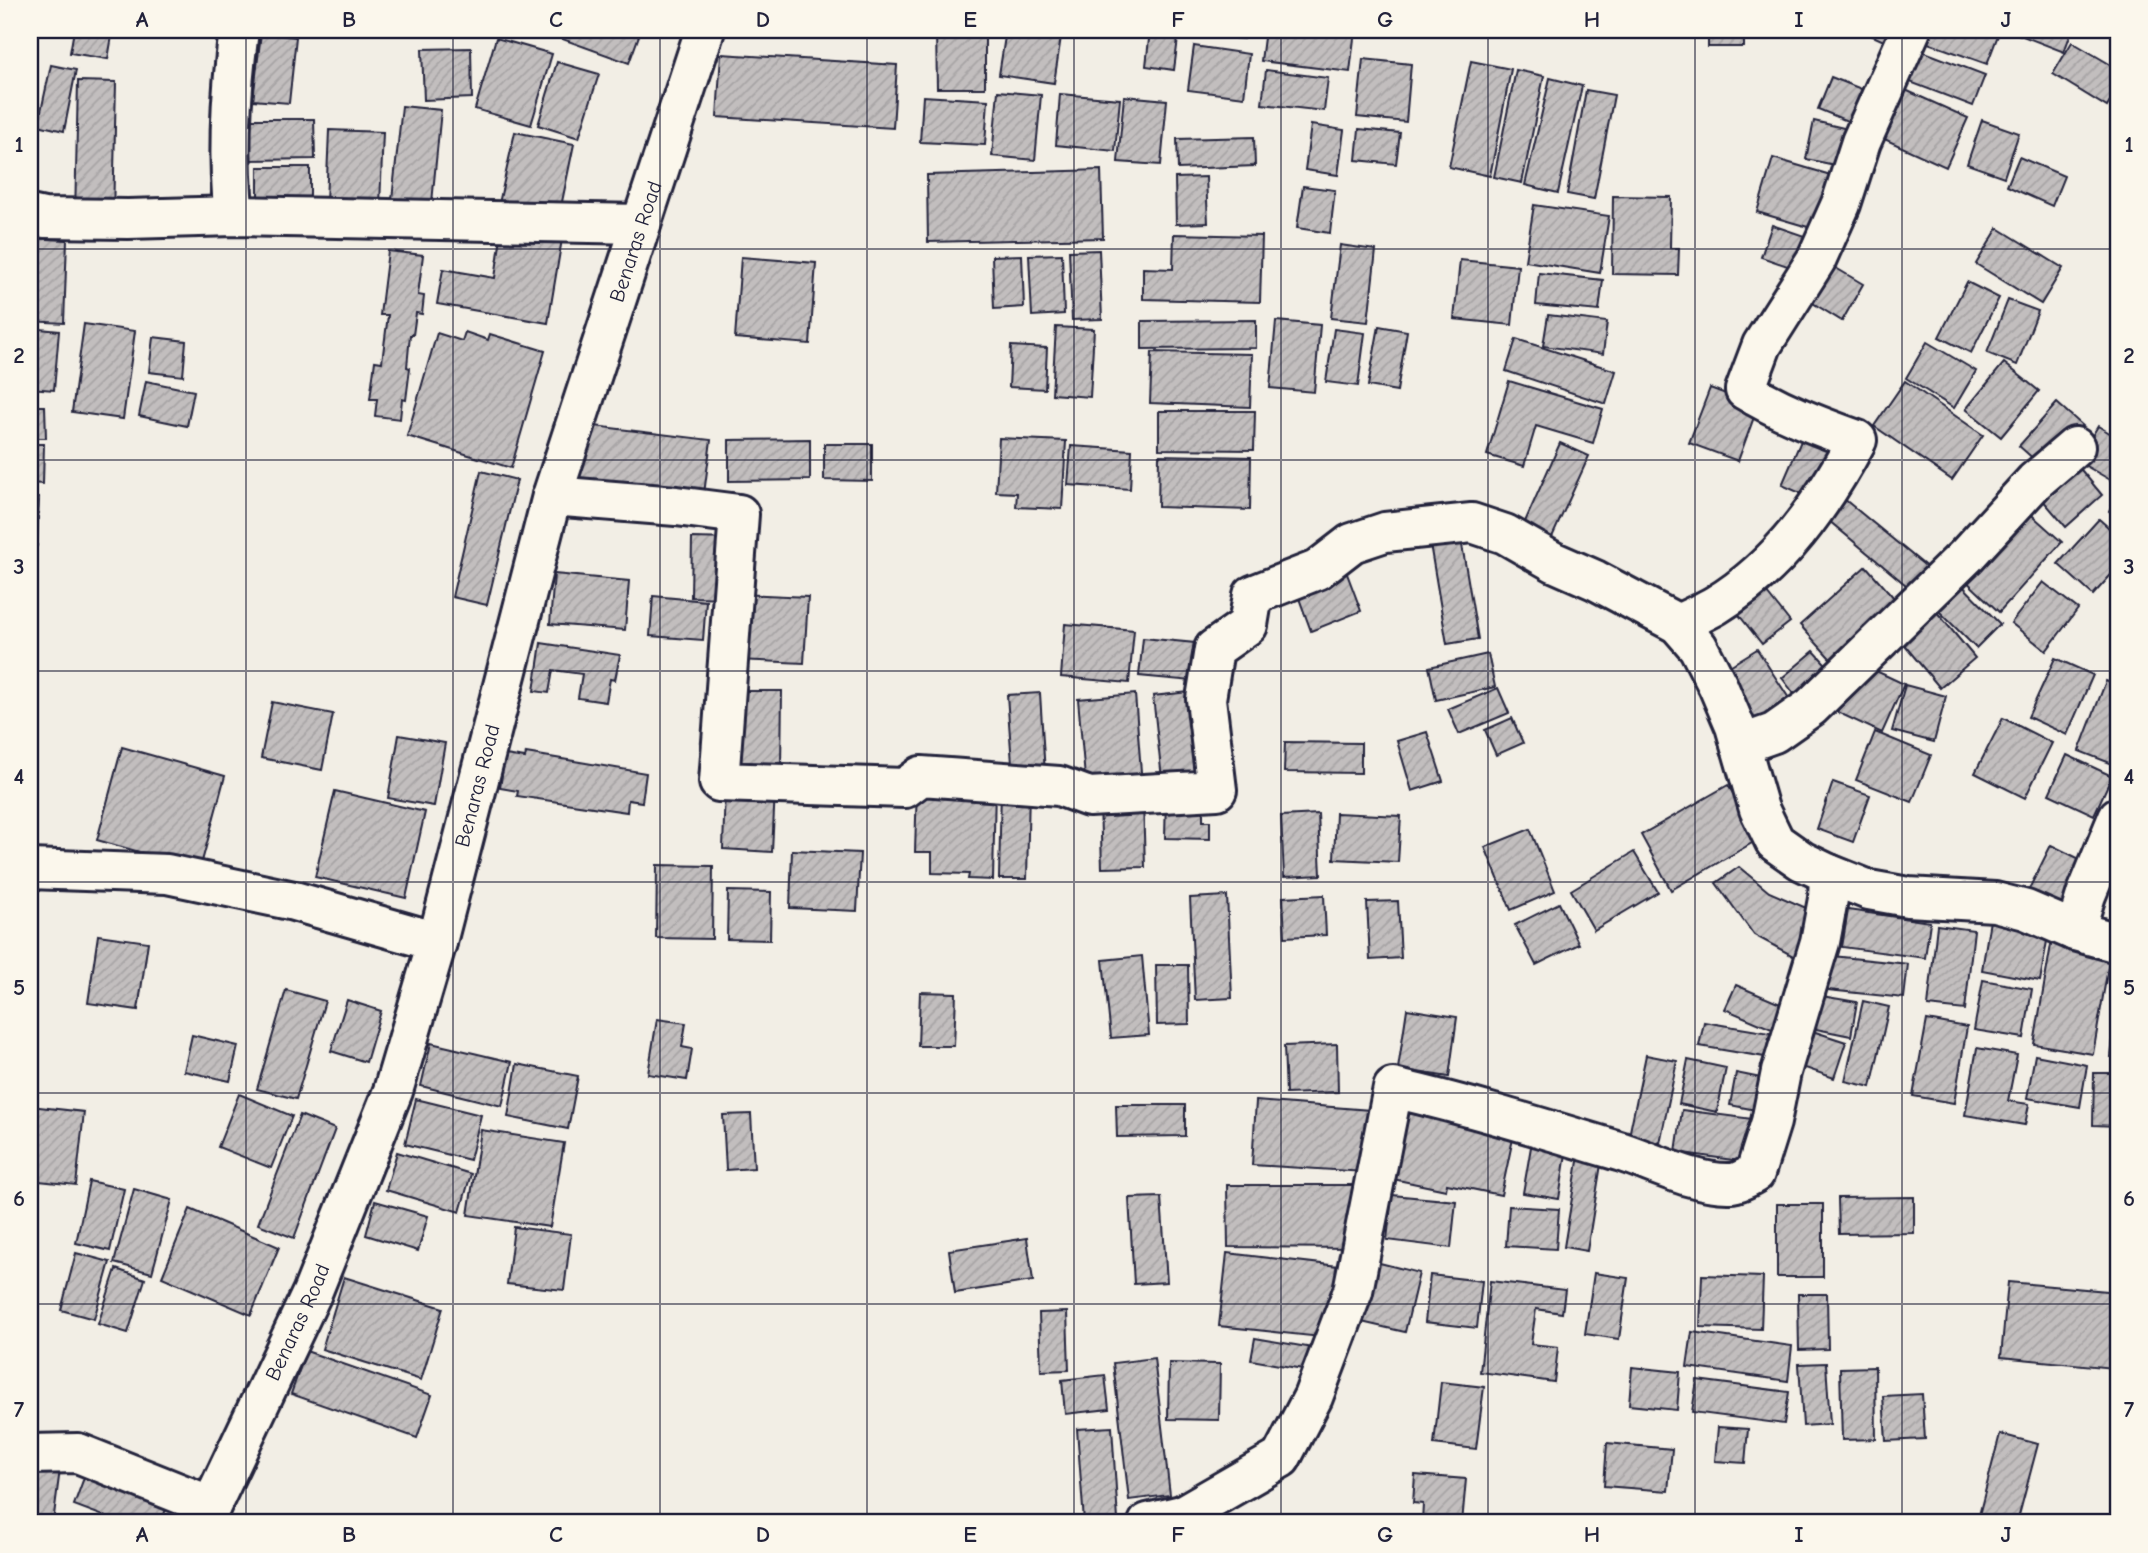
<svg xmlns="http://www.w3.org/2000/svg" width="2148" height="1553" viewBox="0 0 2148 1553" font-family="'Comic Neue',sans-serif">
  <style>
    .building { fill: url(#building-hatch); stroke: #22223b; stroke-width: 2 }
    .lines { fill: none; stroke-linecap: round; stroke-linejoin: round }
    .minor-casing { stroke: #22223b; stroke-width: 44 }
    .secondary-casing { stroke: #22223b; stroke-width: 44 }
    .minor { stroke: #fbf7ec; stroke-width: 38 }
    .secondary { stroke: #fbf7ec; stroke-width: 38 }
    .grid { fill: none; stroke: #22223b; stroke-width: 2; stroke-opacity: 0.55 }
    .labels { text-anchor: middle; stroke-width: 5; stroke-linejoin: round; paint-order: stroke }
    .street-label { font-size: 21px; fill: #22223b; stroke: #fbf7ec }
    .neatline { fill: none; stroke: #22223b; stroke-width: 2.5 }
    .grid-label { font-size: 23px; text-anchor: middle; font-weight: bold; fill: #22223b }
  </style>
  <defs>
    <pattern id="building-hatch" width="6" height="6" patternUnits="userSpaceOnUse" patternTransform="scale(1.75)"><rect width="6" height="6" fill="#c2bebe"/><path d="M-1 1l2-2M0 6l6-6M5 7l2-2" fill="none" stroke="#a6a3a4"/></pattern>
  </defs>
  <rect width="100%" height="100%" fill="#f2eee5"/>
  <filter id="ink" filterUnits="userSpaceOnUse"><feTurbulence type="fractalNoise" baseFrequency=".0143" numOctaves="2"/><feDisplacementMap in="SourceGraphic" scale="14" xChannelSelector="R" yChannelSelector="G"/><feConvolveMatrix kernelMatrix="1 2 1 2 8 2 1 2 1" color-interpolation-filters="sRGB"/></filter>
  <g filter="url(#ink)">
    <g class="building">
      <path d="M74 30H113L108 59 70 53Z"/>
      <path d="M451 30H544V34L451 32Z"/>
      <path d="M556 30H641L629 63 554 36Z"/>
      <path d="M936 30H985V88H937Z"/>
      <path d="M1006 30H1062L1054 83 999 75Z"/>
      <path d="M1150 30H1179L1174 70 1146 66Z"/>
      <path d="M1198 30H1244V39L1198 35Z"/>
      <path d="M1265 30H1355L1350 72 1261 61Z"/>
      <rect x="1708" y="30" width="36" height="17"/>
      <path d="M1860 30H1894L1888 43Z"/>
      <path d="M1926 30H2000L1987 64 1922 41Z"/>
      <path d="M2017 30H2072L2064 52 2015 33Z"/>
      <path d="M261 33 296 37 289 103 253 100Z"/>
      <path d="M496 38 552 54 531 125 475 109Z"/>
      <path d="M2072 42 2118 69V88L2107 107 2053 74Z"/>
      <path d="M1194 46 1249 54 1244 97 1188 90Z"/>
      <path d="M1909 46 1985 75 1973 106 1897 77Z"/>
      <path d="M471 48 472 98 424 100 422 49Z"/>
      <path d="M721 54 897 65 893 128 717 117Z"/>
      <path d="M1363 59 1411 64 1406 122 1357 117Z"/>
      <path d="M1471 61 1511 69 1490 176 1449 167Z"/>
      <path d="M557 62 599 74 579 138 538 125Z"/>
      <path d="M51 65 76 70 64 131 38 125Z"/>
      <path d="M1266 70 1328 78 1324 111 1262 104Z"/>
      <path d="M1516 70 1544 76 1522 183 1494 177Z"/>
      <path d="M1831 77 1864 90 1852 123 1818 109Z"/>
      <path d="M1550 78 1582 86 1558 193 1525 185Z"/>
      <path d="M78 81 116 82 113 218H75Z"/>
      <path d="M1892 84 1968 118 1946 167 1871 133Z"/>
      <path d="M1586 90 1614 95 1594 199 1567 194Z"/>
      <path d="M998 91 1041 95 1035 160 992 156Z"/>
      <path d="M1060 94 1120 99 1115 151 1056 145Z"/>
      <path d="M923 96 988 100 985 145 920 142Z"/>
      <path d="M1124 96 1167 100 1161 165 1118 162Z"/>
      <path d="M402 106 441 110 431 213 391 209Z"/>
      <path d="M251 119H314L315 159 251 160Z"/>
      <path d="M1982 120 2019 133 2004 177 1967 164Z"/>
      <path d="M1814 121 1848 129 1840 166 1806 159Z"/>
      <path d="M1311 125 1344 130 1338 175 1305 170Z"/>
      <path d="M1359 129 1400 133 1396 164 1356 160Z"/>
      <path d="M329 130 383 132 380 205 326 203Z"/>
      <path d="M515 132 574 144 558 221 498 208Z"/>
      <path d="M1254 137 1255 166 1178 169 1177 139Z"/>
      <path d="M2019 157 2064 176 2052 206 2007 186Z"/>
      <path d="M1773 158 1834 176 1818 230 1757 212Z"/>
      <rect x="258" y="167" width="52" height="38"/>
      <path d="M1101 170 1103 238 928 242 927 175Z"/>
      <path d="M1206 177 1208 223 1176 224 1175 178Z"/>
      <path d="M1303 186 1335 190 1330 233 1297 228Z"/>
      <path d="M1613 196 1671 197 1670 248H1679L1678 275 1612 274Z"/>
      <path d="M1534 205 1609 216 1600 273 1525 261Z"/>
      <path d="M503 223 563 233 548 323 437 304 443 269 495 278Z"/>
      <path d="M1772 225 1816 240 1805 272 1761 257Z"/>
      <path d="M1998 228 2063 268 2041 304 1976 264Z"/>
      <path d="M1174 234 1262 236 1260 302 1143 299V268L1173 269Z"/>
      <path d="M30 238 67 240 64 323 30 321Z"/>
      <path d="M1340 245 1376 250 1368 322 1331 318Z"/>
      <path d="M1099 250 1102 319 1072 320 1069 251Z"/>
      <path d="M388 251 423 255 418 295 424 296 422 314 416 313 413 335H410L407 367 410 368 406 400 402 399 400 419 375 416 377 399H370L375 361 382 362 388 315H380Z"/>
      <path d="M1062 254 1064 314 1032 316 1029 255Z"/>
      <path d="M1022 255 1024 307 994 309 992 256Z"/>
      <path d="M741 257 816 263 810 344 735 338Z"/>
      <path d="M1460 260 1518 266 1512 325 1454 319Z"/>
      <path d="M1824 261 1863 284 1842 321 1803 297Z"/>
      <path d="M1539 273 1603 280 1599 311 1536 305Z"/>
      <path d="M1967 282 1999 298 1971 353 1939 337Z"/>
      <path d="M2008 300 2038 311 2017 365 1987 353Z"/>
      <path d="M1548 315 1607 322 1603 354 1543 346Z"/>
      <path d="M1256 320V348L1142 349V321Z"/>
      <path d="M1276 321 1320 325 1314 392 1270 388Z"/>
      <path d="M84 324 135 331 123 419 72 412Z"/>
      <path d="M1379 326 1407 331 1397 391 1368 386Z"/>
      <path d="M1056 327 1094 329 1090 397 1052 394Z"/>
      <path d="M30 328 59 331 54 390 30 388Z"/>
      <path d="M1334 329 1365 333 1358 386 1326 382Z"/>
      <path d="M465 332 488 340 490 334 545 351 511 468 407 436 437 333 462 341Z"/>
      <path d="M153 337 186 341 183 376 149 372Z"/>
      <path d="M1516 339 1616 371 1606 404 1506 371Z"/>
      <path d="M1927 342 1976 371 1954 408 1906 378Z"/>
      <path d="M1011 346 1047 348 1045 389 1009 387Z"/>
      <path d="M1152 352 1252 354 1250 407 1150 403Z"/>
      <path d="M2004 363 2039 391 2001 437 1966 409Z"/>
      <path d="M146 381 194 391 187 426 139 416Z"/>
      <path d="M1509 381 1603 409 1593 443 1536 426 1524 466 1487 455Z"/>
      <path d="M1905 381 1983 435 1952 480 1874 426Z"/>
      <path d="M1710 388 1758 406 1738 461 1689 443Z"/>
      <path d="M2057 403 2083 426 2045 469 2019 446Z"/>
      <path d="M30 406H45L46 438H30Z"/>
      <path d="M1159 411H1255L1254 450 1159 449Z"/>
      <path d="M586 425 711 440 704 494 579 479Z"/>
      <path d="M2098 426 2118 438V475L2114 482 2077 461Z"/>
      <path d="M1806 429 1841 444 1816 500 1782 485Z"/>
      <path d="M999 438 1066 441 1062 509 1016 507 1017 493 996 492Z"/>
      <path d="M810 439V480L729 481V440Z"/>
      <path d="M1560 443 1589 456 1548 546 1520 533Z"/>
      <path d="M30 444H44L43 484 30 483Z"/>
      <path d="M824 444H872V481L824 480Z"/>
      <path d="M1071 446 1132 450 1130 489 1068 485Z"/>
      <path d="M1159 455 1251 457 1250 510 1158 507Z"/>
      <path d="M2072 459 2102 495 2066 527 2035 491Z"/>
      <path d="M481 471 517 480 487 605 452 597Z"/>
      <path d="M1838 494 1929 569 1912 590 1822 515Z"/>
      <path d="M2118 494V517L2109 511Z"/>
      <path d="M30 498H39L37 546H30Z"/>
      <path d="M2025 509 2062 542 1999 612 1963 578Z"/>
      <path d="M2099 519 2118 536V567L2093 595 2058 564Z"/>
      <path d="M1460 533 1478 639 1447 644 1429 538Z"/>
      <path d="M692 538 733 539 732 598 691 597Z"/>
      <path d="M1866 566 1902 607 1837 666 1800 625Z"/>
      <path d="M1346 571 1361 611 1311 631 1296 590Z"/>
      <path d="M554 574 629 581 625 630 550 624Z"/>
      <path d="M1952 575 2000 624 1976 648 1927 599Z"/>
      <path d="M2043 582 2078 609 2046 651 2011 623Z"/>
      <path d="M1759 583 1790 622 1762 644 1731 605Z"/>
      <path d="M740 594 808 597 804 663 737 660Z"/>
      <path d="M653 596 706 601 703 640 650 636Z"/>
      <path d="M1931 605 1975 658 1940 688 1896 635Z"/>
      <path d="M1065 624 1134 630 1129 683 1061 677Z"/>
      <path d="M1143 638 1195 643 1192 681 1139 676Z"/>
      <path d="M541 643 620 655 615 680 610 679 606 702 578 698 582 674 553 670 549 693 534 691Z"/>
      <path d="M1757 649 1794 706 1757 730 1720 672Z"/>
      <path d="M1814 651 1832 671 1799 700 1782 678Z"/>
      <path d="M1488 654 1495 687 1436 700 1429 667Z"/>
      <path d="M2055 658 2093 675 2067 735 2028 717Z"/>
      <path d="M1859 663 1904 684 1882 733 1837 712Z"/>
      <path d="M2106 681 2118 686V766L2079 751Z"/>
      <path d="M1905 685 1946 696 1934 742 1892 731Z"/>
      <path d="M1498 688 1509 713 1459 734 1448 709Z"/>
      <path d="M731 691H782L781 768 729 779Z"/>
      <path d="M1198 691 1208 783 1163 788 1153 696Z"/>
      <path d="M1040 693 1045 774 1013 777 1007 695Z"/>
      <path d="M1135 694 1142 785 1086 789 1078 699Z"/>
      <path d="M272 702 333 714 322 770 261 758Z"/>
      <path d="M1512 718 1523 743 1496 755 1485 730Z"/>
      <path d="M2003 718 2052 743 2025 798 1975 773Z"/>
      <path d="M1427 732 1443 781 1412 791 1397 741Z"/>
      <path d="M1875 732 1931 755 1912 802 1856 780Z"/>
      <path d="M399 735 445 743 434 806 388 798Z"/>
      <path d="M1285 742 1361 743V773L1284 772Z"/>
      <path d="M122 747 225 776 200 869 97 840Z"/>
      <path d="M526 753 646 773 642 802 628 800 627 812 517 796 518 791 500 788 505 755 525 758Z"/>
      <path d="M2067 755 2112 776 2094 815 2049 794Z"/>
      <path d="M1833 782 1870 795 1853 842 1817 829Z"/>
      <path d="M917 785 995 786 993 880 968 879 969 874 932 873V852H915Z"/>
      <path d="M1728 785 1759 839 1671 890 1641 835Z"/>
      <path d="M725 787 775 789 772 852 723 849Z"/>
      <path d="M1001 788H1029L1027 879H999Z"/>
      <path d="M335 791 425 812 406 898 315 877Z"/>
      <path d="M1166 797 1203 798V821H1210V839L1165 838Z"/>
      <path d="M1143 801 1145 867 1102 868 1100 803Z"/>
      <path d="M1336 813 1401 816 1398 862 1334 859Z"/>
      <path d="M1318 814 1321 875 1284 877 1281 816Z"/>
      <path d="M1530 829 1555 891 1511 910 1485 847Z"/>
      <path d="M2051 845 2090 864 2065 915 2026 895Z"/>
      <path d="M792 850 860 853 857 911 790 908Z"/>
      <path d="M1634 852 1658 892 1594 930 1571 890Z"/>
      <path d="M657 865 713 866 712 939 656 938Z"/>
      <path d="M1739 867 1769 892 1811 910 1795 957 1754 935 1716 883Z"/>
      <path d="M728 891 771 892 770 940 727 939Z"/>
      <path d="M1324 895 1326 935 1285 937 1283 897Z"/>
      <path d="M1227 896 1232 998 1195 1000 1190 898Z"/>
      <path d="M1398 901 1401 958 1370 960 1367 902Z"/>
      <path d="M1559 903 1579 944 1536 965 1515 925Z"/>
      <path d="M1848 910 1930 922 1925 958 1842 947Z"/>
      <path d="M1991 914 2050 924 2040 981 1982 970Z"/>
      <path d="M1937 925 1974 930 1965 1010 1928 1006Z"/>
      <path d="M98 935 148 942 138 1010 88 1003Z"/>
      <path d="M2052 939 2111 950 2093 1054 2034 1044Z"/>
      <path d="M1823 955 1908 964 1904 998 1819 989Z"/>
      <path d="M1142 956 1149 1035 1111 1038 1103 960Z"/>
      <path d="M1156 965H1188L1189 1024 1157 1025Z"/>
      <path d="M1983 980 2032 989 2024 1038 1974 1030Z"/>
      <path d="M1736 985 1785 1006 1774 1030 1725 1009Z"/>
      <path d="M286 990 325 1001 296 1099 257 1089Z"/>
      <path d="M920 992 956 993 954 1046H918Z"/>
      <path d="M2118 994V1057H2111Z"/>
      <path d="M1816 995 1857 1002 1851 1036 1811 1028Z"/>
      <path d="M347 1000 381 1011 366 1062 331 1051Z"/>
      <path d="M1863 1001 1889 1007 1871 1087 1845 1081Z"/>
      <path d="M1407 1009 1457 1017 1449 1077 1398 1069Z"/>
      <path d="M657 1019 686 1023 682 1047 692 1049 687 1080 648 1074Z"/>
      <path d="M1927 1020 1967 1027 1954 1103 1913 1096Z"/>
      <path d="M1704 1022 1770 1033 1765 1057 1699 1046Z"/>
      <path d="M1800 1027 1846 1042 1834 1078 1788 1062Z"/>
      <path d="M192 1035 238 1046 230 1081 184 1071Z"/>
      <path d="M431 1043 512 1062 502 1106 421 1086Z"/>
      <path d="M1337 1044 1338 1092 1286 1094 1284 1046Z"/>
      <path d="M1977 1048 2017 1055 2008 1101 2029 1104 2025 1125 1965 1115Z"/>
      <path d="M1646 1055 1677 1061 1660 1143 1629 1136Z"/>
      <path d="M2035 1055 2087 1065 2080 1107 2027 1098Z"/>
      <path d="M1688 1060 1726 1068 1717 1112 1679 1104Z"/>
      <path d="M517 1064 578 1076 568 1129 508 1117Z"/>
      <path d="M1736 1073 1766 1079 1761 1111 1730 1105Z"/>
      <path d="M2094 1073H2118V1126L2093 1125Z"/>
      <path d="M239 1094 292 1116 271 1168 218 1147Z"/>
      <path d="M416 1099 481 1115 470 1160 405 1144Z"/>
      <path d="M1256 1101 1370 1110 1365 1172 1252 1165Z"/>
      <path d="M1116 1105H1185V1136L1117 1137Z"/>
      <path d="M30 1106 84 1112 76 1185 30 1180Z"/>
      <path d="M1404 1106 1515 1129 1501 1195 1447 1184 1446 1190 1388 1178Z"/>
      <path d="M1682 1110 1753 1119 1747 1162 1676 1152Z"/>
      <path d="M751 1114 754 1168 726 1170 723 1115Z"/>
      <path d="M300 1115 335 1129 294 1238 258 1224Z"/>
      <path d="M481 1130 564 1143 550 1227 468 1215Z"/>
      <path d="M1532 1141 1567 1147 1559 1199 1523 1193Z"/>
      <path d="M397 1152 471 1174 460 1212 386 1190Z"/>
      <path d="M1579 1155 1602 1158 1587 1251 1564 1247Z"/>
      <path d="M89 1181 124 1189 110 1251 76 1243Z"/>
      <path d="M1227 1185H1357V1248L1228 1247Z"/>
      <path d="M134 1189 172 1200 152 1273 114 1263Z"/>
      <path d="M1392 1195 1456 1201 1451 1248 1387 1240Z"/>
      <path d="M1161 1197 1167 1282 1134 1284 1129 1198Z"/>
      <path d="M1914 1197V1233L1839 1234 1838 1198Z"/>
      <path d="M375 1201 428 1216 418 1251 366 1235Z"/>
      <rect x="1777" y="1204" width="46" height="73"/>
      <path d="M1509 1206 1559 1209 1556 1249 1506 1246Z"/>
      <path d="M190 1209 279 1247 251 1315 162 1277Z"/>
      <path d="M514 1227 571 1234 564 1290 507 1284Z"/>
      <path d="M1027 1238 1033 1281 955 1293 949 1250Z"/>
      <path d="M76 1253 110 1262 94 1319 61 1310Z"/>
      <path d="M1227 1253 1338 1266 1330 1338 1219 1326Z"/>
      <path d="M1372 1261 1419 1273 1405 1332 1357 1321Z"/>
      <path d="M116 1269 145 1279 128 1333 98 1324Z"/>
      <path d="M1594 1273 1628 1278 1619 1339 1585 1334Z"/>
      <path d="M1430 1275 1482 1281 1477 1328 1425 1322Z"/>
      <path d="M1702 1275 1763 1277 1761 1329 1700 1327Z"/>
      <path d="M344 1277 443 1308 421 1380 322 1349Z"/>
      <path d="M1490 1281 1565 1290 1562 1313 1536 1309 1531 1344 1558 1347 1554 1382 1480 1372Z"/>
      <path d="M2008 1282 2118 1292 2114 1368 2001 1357Z"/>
      <path d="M1798 1294H1827L1828 1349 1799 1350Z"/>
      <path d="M1067 1312 1069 1370 1041 1371 1039 1313Z"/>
      <path d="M1692 1332 1792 1346 1788 1381 1687 1367Z"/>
      <path d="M1255 1338 1313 1348 1309 1370 1251 1360Z"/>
      <path d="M306 1351 432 1395 417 1438 291 1394Z"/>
      <path d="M1154 1358 1170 1495 1129 1500 1113 1363Z"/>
      <path d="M1169 1363 1220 1364 1219 1420 1168 1419Z"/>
      <path d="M1826 1363 1830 1424 1803 1426 1799 1364Z"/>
      <path d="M1632 1367 1680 1372 1677 1410 1629 1405Z"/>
      <path d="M1875 1367 1876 1439 1842 1440 1840 1368Z"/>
      <path d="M1105 1375 1109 1409 1065 1414 1062 1380Z"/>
      <path d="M1697 1380 1789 1392 1784 1424 1692 1412Z"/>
      <path d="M1441 1382 1484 1387 1476 1449 1434 1444Z"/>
      <path d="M1922 1394 1925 1439 1886 1441 1883 1396Z"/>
      <path d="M1112 1427 1118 1520 1084 1522 1077 1429Z"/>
      <path d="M1718 1427 1748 1429 1745 1463 1715 1461Z"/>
      <path d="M2000 1434 2038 1444 2017 1523H1977Z"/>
      <path d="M1607 1443 1672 1449 1668 1491 1604 1486Z"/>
      <path d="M89 1464 171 1495 161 1523H122L74 1505Z"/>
      <path d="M30 1465 60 1469 53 1523 30 1519Z"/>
      <path d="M1415 1475 1466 1479 1462 1523H1422L1423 1504 1413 1503Z"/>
    </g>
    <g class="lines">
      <defs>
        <g id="minor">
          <path d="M30 215 44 218 128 219 234 216 641 224"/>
          <path d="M234 216C227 155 231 90 239 30"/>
          <path d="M552 496 676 506 739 514 719 782 905 788 921 776 1059 786 1089 797 1217 790 1206 699 1214 649 1248 625 1253 595 1317 570 1352 543 1385 532 1472 523 1505 534 1554 562 1595 580 1678 624 1698 647 1718 686 1735 726 1759 809 1775 842 1802 861 1829 874 1828 899 1820 942 1781 1072 1771 1122 1755 1173C1748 1177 1738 1183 1730 1183 1696 1184 1655 1163 1622 1152 1546 1129 1471 1106 1393 1088L1353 1291 1313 1397 1281 1458 1182 1515 1148 1523"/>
          <path d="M1678 624C1691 618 1704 612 1716 605 1780 566 1822 505 1857 440 1818 426 1781 412 1745 390L1762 345 1816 260 1841 204 1861 142 1911 30"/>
          <path d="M1740 745 1774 733 1811 707 1966 556 2035 481 2075 447"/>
          <path d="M30 869 167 874 294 901 437 942"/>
          <path d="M1829 874 1869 890 1908 897 1995 902 2026 910 2075 931 2118 943"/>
          <path d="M2075 931 2086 895 2118 817"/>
          <path d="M30 1454 78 1453 211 1506"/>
        </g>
        <g id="secondary">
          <path id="s1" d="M203 1523 312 1293 393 1091 437 942 552 496 705 30"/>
        </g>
      </defs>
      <use href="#minor" class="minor-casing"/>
      <use href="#secondary" class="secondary-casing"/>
      <use href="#minor" class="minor"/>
      <use href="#secondary" class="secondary"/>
    </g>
  </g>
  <path class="grid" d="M246 30V1523M453 30V1523M660 30V1523M867 30V1523M1074 30V1523M1281 30V1523M1488 30V1523M1695 30V1523M1902 30V1523M30 249H2118M30 460H2118M30 671H2118M30 882H2118M30 1093H2118M30 1304H2118"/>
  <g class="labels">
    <g class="street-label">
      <text dy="7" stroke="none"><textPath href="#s1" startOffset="1356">Benaras Road</textPath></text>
      <text dy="7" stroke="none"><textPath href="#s1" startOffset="789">Benaras Road</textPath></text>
      <text dy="7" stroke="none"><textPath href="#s1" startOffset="222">Benaras Road</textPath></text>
    </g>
  </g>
  <rect width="2148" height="1553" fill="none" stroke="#fbf7ec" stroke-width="77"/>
  <rect x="38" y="38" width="2072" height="1476" class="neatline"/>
  <g class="grid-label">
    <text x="142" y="27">A</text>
    <text x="349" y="27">B</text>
    <text x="556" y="27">C</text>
    <text x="763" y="27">D</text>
    <text x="970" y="27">E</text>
    <text x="1178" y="27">F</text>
    <text x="1385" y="27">G</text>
    <text x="1592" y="27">H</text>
    <text x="1799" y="27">I</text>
    <text x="2006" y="27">J</text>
    <text x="19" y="152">1</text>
    <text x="2129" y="152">1</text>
    <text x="19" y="363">2</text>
    <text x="2129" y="363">2</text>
    <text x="19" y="574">3</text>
    <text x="2129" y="574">3</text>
    <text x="19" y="784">4</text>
    <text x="2129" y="784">4</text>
    <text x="19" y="995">5</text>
    <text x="2129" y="995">5</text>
    <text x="19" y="1206">6</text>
    <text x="2129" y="1206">6</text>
    <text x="19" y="1417">7</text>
    <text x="2129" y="1417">7</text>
    <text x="142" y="1542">A</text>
    <text x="349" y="1542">B</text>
    <text x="556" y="1542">C</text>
    <text x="763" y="1542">D</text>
    <text x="970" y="1542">E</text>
    <text x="1178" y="1542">F</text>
    <text x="1385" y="1542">G</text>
    <text x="1592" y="1542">H</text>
    <text x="1799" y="1542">I</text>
    <text x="2006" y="1542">J</text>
  </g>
</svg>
